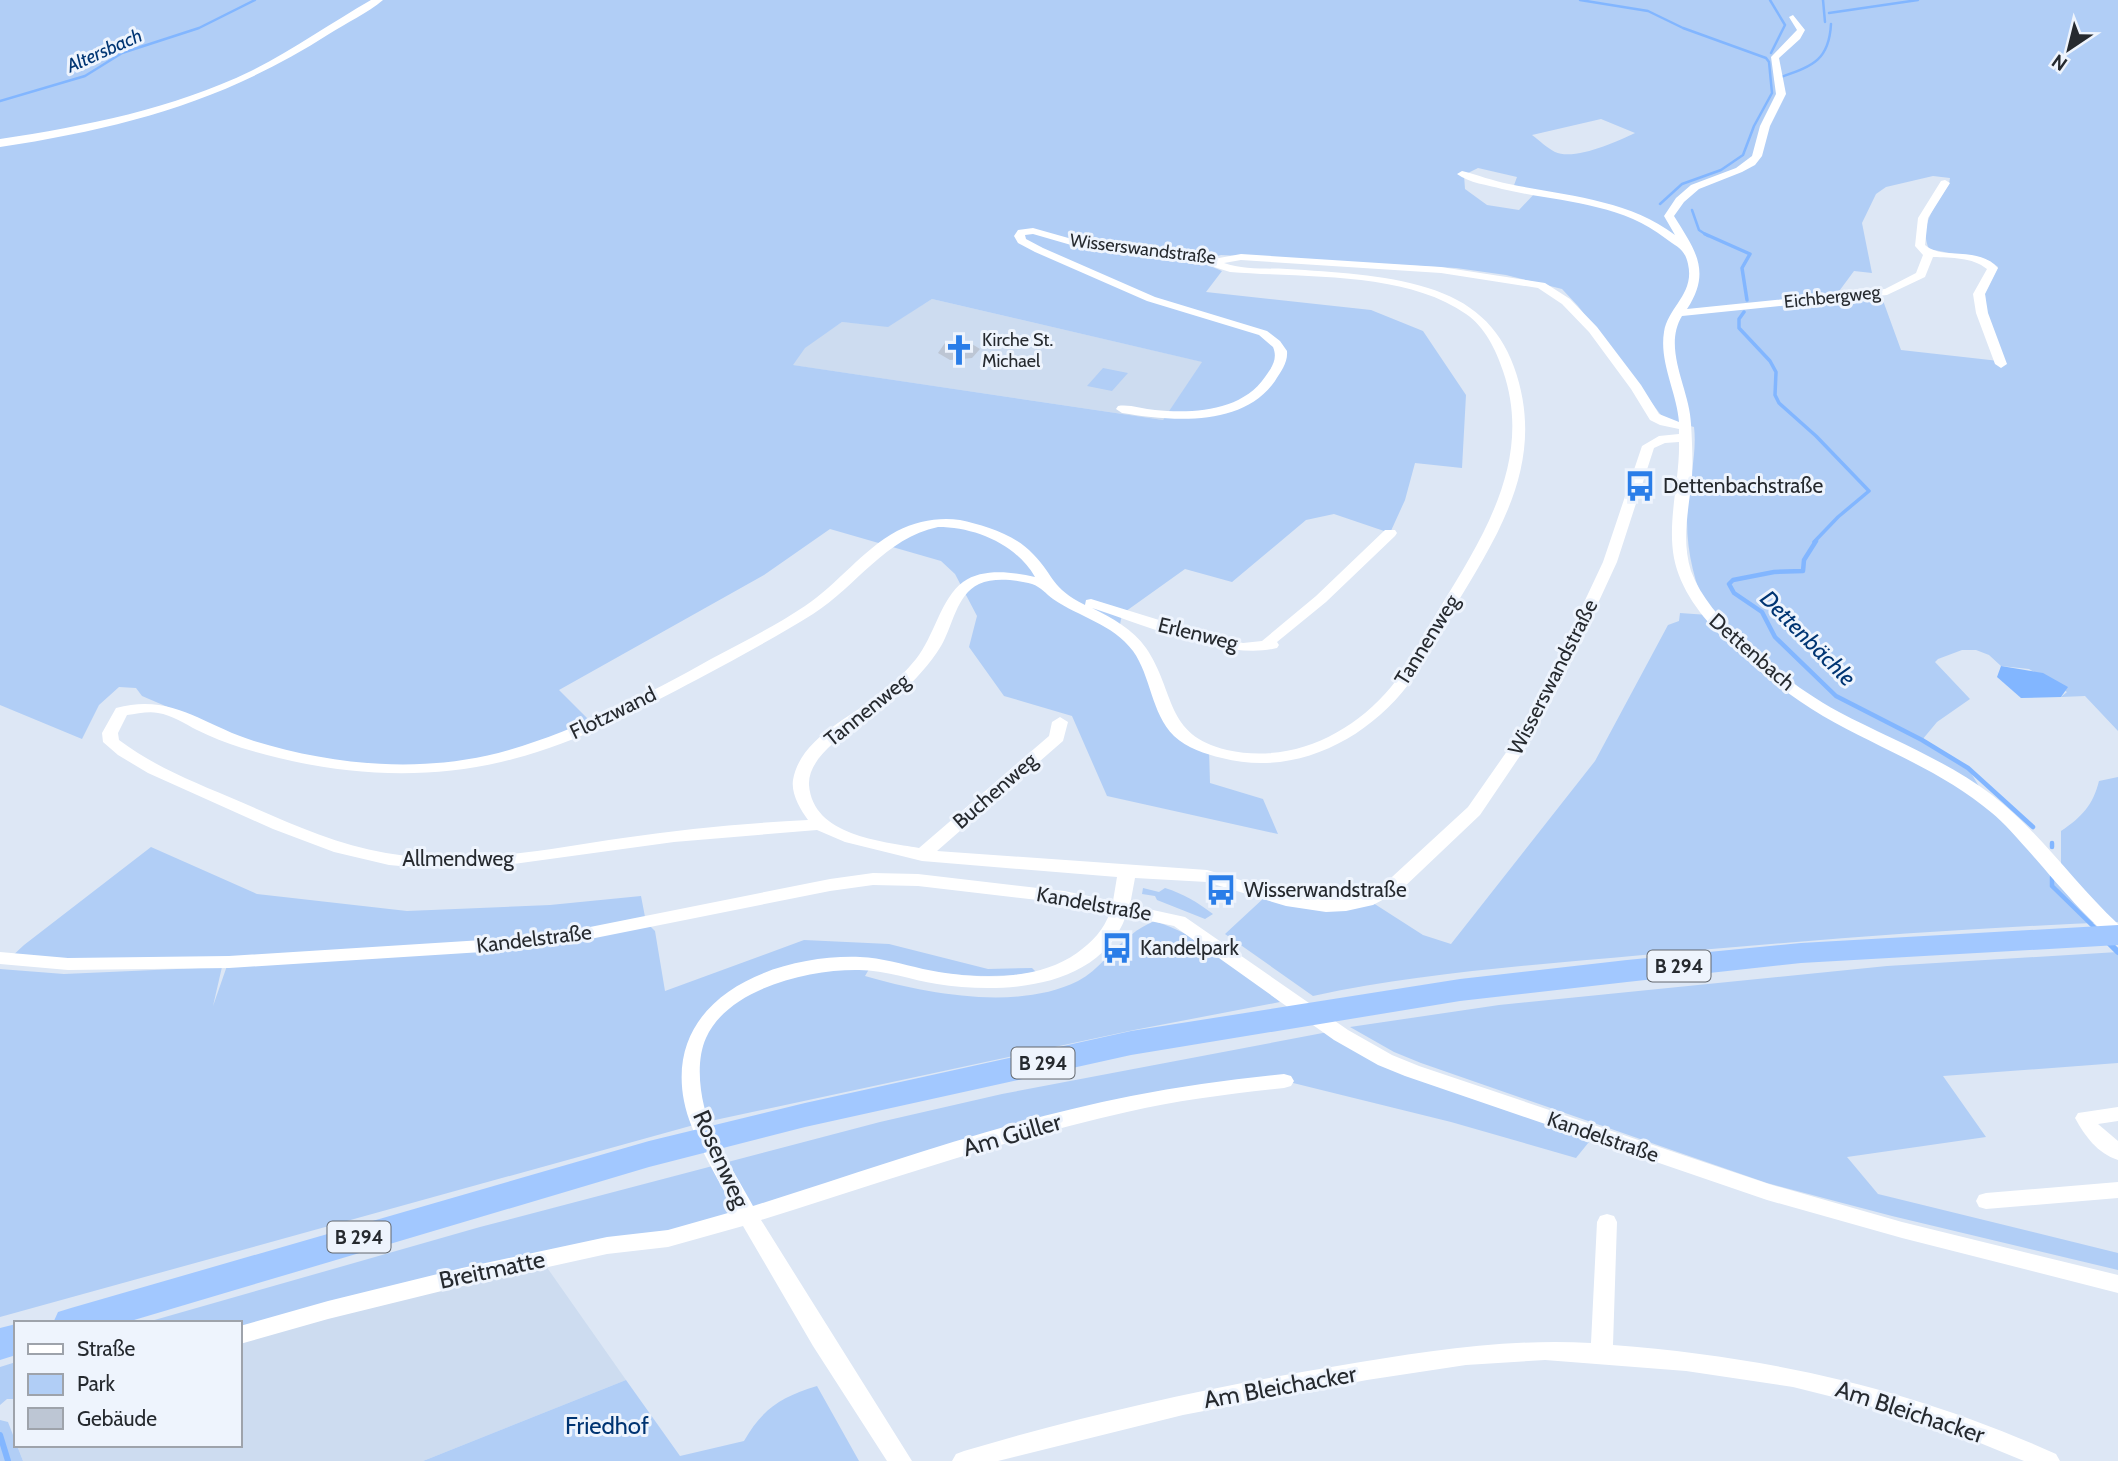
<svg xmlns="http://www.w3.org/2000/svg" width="2118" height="1461" viewBox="0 0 2118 1461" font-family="Cabin,sans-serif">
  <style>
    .built { fill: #cddcf0 }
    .green { fill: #b1cef6; fill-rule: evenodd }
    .water { fill: #82b6ff }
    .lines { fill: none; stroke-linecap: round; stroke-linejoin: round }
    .stream-far3 { stroke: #82b6ff; stroke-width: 2.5 }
    .stream-far2 { stroke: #82b6ff; stroke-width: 3.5 }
    .stream-far1 { stroke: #82b6ff; stroke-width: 4.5 }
    .stream { stroke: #82b6ff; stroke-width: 6 }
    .building { fill: #bdc6d4 }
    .minor { fill: #fff; fill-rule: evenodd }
    .tertiary { fill: #fff; fill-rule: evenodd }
    .trunk { fill: #a2c8ff; fill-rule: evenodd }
    .labels { text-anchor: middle; stroke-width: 6; stroke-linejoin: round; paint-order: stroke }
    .far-street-label { font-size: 18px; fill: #262a2f; stroke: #eef4fd }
    .far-poi-label { font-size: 18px; fill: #262a2f; stroke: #eef4fd; text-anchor: start }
    .far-water-label { font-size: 19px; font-style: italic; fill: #003573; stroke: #eef4fd }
    .shield { fill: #eef4fd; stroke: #62676d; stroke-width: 2 }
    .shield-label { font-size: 19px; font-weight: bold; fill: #262a2f }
    .poi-label { font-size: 21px; fill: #262a2f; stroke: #eef4fd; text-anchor: start }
    .street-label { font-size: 21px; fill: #262a2f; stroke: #eef4fd }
    .water-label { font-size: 23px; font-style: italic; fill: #003573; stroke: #eef4fd }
    .near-street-label { font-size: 24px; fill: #262a2f; stroke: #eef4fd }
    .near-park-label { font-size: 24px; fill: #003472; stroke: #eef4fd }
  </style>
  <rect width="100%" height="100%" fill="#dde7f5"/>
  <g class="built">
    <path d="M932 299 1203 362 1163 420 792 365 803 348 842 322 888 326Z"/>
    <path d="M541 1259 626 1380 423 1461H23L17 1445H240V1335L436 1282Z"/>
  </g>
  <g class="green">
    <path d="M0 0H2118V731L2085 696 2061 697 2067 692 2029 669 2001 666 1989 655 1976 650H1962L1938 659 1935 662 1970 699 1937 722 1922 740 1968 768 1986 798 2061 873V831C2082 817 2093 805 2099 781L2118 777V922C1959 928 1801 941 1643 955 1534 965 1420 973 1313 996L1225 934 1266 896 1293 903 1370 901 1423 935 1451 944 1595 761 1668 625 1679 621 1680 613 1708 615C1693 578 1684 543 1688 503 1690 478 1697 451 1694 427L1664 419 1578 306 1562 289 1506 275 1456 268 1221 255 1202 260 1203 263 1222 271 1206 292 1371 310 1423 331 1466 395 1462 468 1415 463 1405 500 1390 533 1334 514 1306 520 1232 582 1185 569 1122 614 1119 630 1139 649 1172 724 1209 749 1210 783 1263 799 1278 834 1107 796 1072 716 1004 696 969 647 977 616 955 574 941 561 830 529 764 575 559 690 594 725 550 743 419 771 273 752 142 696 136 688 119 687 99 705 82 739 0 705ZM1601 119 1635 133C1616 142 1574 161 1555 152 1547 148 1539 140 1532 135ZM1478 168 1517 177 1513 188 1535 193 1519 210 1487 205 1465 189 1464 175ZM1933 176 1950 178 1949 184C1937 204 1918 225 1929 249L1990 261 1998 267 1985 293 1986 309 1999 361 1901 350 1881 295 1837 294 1854 271 1872 273 1862 223 1876 194 1886 187ZM932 299 1202 362 1163 420 793 365 805 348 842 322 888 327Z"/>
    <path d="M1103 368 1128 373 1112 391 1087 386Z"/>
    <path d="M151 847 257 894 407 911 550 905 641 896 646 922 655 931 665 991 804 940 889 944 988 969 1032 968 1036 972C981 982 927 971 872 964L865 976C927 994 1018 1011 1078 981 1099 970 1112 949 1131 935 1138 929 1146 925 1154 921 1202 936 1242 970 1280 1002L1134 1030 701 1123 0 1317V969L64 974 222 967 213 1006 228 963 8 960 24 945Z"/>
    <path d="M1143 888 1159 892 1165 888C1184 894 1197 902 1213 914L1205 919 1157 900 1155 896 1142 894Z"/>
    <path d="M2118 952V1063L1943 1076 1986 1137 1847 1157 1878 1194 2118 1253V1270L1892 1216 1767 1183 1421 1063 1394 1052 1350 1027 1499 1005 1887 966Z"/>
    <path d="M1328 1032 1593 1137 1576 1158 1451 1122 1285 1081 1183 1091 674 1238 436 1282 240 1335V1323H144L480 1227 880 1122 1002 1094Z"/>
    <path d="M16 1362V1399H7L0 1405V1367Z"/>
    <path d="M626 1380 680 1456 744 1441C762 1409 781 1397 817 1386L859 1461H423Z"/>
    <path d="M0 1420 8 1422 23 1461H0Z"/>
  </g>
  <path class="water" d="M2001 666 2043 673 2068 687 2061 697 2021 698 1997 677Z"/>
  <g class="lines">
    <g class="stream-far3">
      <path d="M1580 0 1648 11 1683 28 1766 58 1769 62 1772 93 1754 126 1743 155 1721 170 1682 184 1660 204"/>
      <path d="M1770 0 1785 25 1771 53"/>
      <path d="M1823 0 1825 22"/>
      <path d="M1829 13 1918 0"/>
      <path d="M1781 77C1812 66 1829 61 1831 24"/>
      <path d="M0 101 85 76 122 53 199 28 255 0"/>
      <path d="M1692 210 1699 230 1708 236"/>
    </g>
    <g class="stream-far2">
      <path d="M1705 234 1750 254 1742 268 1747 300"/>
      <path d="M1744 312 1739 319V328L1770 361 1776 372 1775 395 1779 403 1816 436 1869 491 1838 517 1814 542"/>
    </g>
    <g class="stream-far1">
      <path d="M1816 541 1804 560 1803 571 1774 572 1733 580 1729 584 1734 593 1762 612 1775 637 1836 696 1922 740 1968 768 2033 827"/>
      <path d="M2052 843V847"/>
      <path d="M2052 877V886L2095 928"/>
    </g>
    <g class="stream">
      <path d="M2108 942 2118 952"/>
      <path d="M0 1435 8 1461"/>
    </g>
  </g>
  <path class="building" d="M967 341 980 349 972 358 950 360 938 353 945 343Z"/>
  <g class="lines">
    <g class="minor">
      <path d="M1793 15 1805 30 1800 39 1779 58 1786 94 1770 126 1762 156 1755 165 1742 172 1699 189 1684 202 1674 216C1695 250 1712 271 1687 309L1885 289 1916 273 1923 255 1915 246 1918 218 1941 181 1945 180 1950 183 1928 218 1925 245C1943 261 1977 245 1998 268L1985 294 1988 313 2007 364 2001 368 1995 364 1976 313 1973 294 1987 269C1972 257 1952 258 1933 257L1925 277 1887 295 1682 316C1662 349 1690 389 1691 424 1692 441 1693 459 1692 477 1689 508 1681 540 1691 571 1701 598 1721 619 1741 639 1771 667 1802 692 1839 712 1890 739 1946 760 1992 795 2040 832 2074 883 2118 924V940C2092 933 2022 837 1992 813 1941 770 1880 749 1823 716 1786 694 1754 668 1723 638 1701 616 1680 589 1674 558 1667 520 1680 480 1679 442L1665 443 1654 448 1617 562 1563 679 1528 744 1480 815 1401 890 1373 905 1346 911 1326 912 1286 906 1207 882 1135 878 1130 905 1185 917 1348 1030 1392 1055 1419 1066 1769 1184 1902 1222 2118 1275V1293L1902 1238 1767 1200 1405 1076 1378 1065 1334 1040 1174 926 1126 916C1099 990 1002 994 937 984 911 980 886 970 859 970 810 969 728 988 706 1038 697 1058 699 1085 704 1106 712 1139 737 1176 753 1206 878 1167 1003 1121 1131 1096 1182 1086 1233 1079 1284 1074L1291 1076 1294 1081 1291 1086 1284 1088C1231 1094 1179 1100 1127 1112 1003 1140 882 1182 761 1220L912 1461H887L813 1346 743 1226 668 1247 607 1254 462 1286 328 1319 240 1344V1326L328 1301 462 1268 607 1237 668 1230 735 1211C719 1180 690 1134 684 1101 664 997 775 954 860 957 882 958 902 964 923 969 972 979 1034 983 1077 953 1092 942 1104 930 1110 912L1064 903 918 886 873 885 830 891 575 942 512 950 229 968 68 970 0 964V952L68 958 229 956 512 938 575 930 830 879 873 873 918 874 1064 891 1113 901 1117 877 922 861 845 842 817 830 674 842 491 867 422 868 389 865 334 852 273 829 148 773 118 755 103 742 102 733 116 708C173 693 202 725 254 741 336 766 426 774 509 750 580 729 647 695 711 659 743 642 775 626 805 606 838 584 862 550 897 531 917 521 939 517 960 520 984 525 1016 535 1033 554 1056 578 1050 587 1085 605L1086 600 1091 599 1198 632 1243 643 1262 641 1316 596 1385 530H1395L1397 533 1395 536 1326 602 1277 642 1279 645 1277 648C1226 661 1142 624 1092 608 1112 618 1133 629 1146 648 1176 692 1164 735 1227 750 1290 764 1351 735 1391 687 1411 663 1425 632 1441 606 1485 534 1533 458 1503 371 1496 350 1485 327 1466 314 1405 271 1302 278 1230 272L1214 267 1213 264 1078 247 1033 234 1025 235 1026 239 1043 248 1155 297 1267 331 1280 341 1287 351C1288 363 1281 371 1275 381 1242 428 1171 421 1122 413L1116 409 1118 406C1129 404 1143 409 1155 410 1193 414 1242 411 1265 377 1272 367 1278 359 1273 347L1259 335 1147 301 1035 252 1018 243 1014 236 1018 230 1033 228 1079 241 1219 258 1241 254 1441 267 1545 283 1570 299 1597 327 1641 385 1659 414 1679 422C1677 393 1659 362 1664 332 1668 307 1695 294 1688 264 1685 249 1677 247 1665 238 1619 202 1557 202 1502 189 1488 185 1469 183 1457 174L1462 171C1478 175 1493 181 1509 184 1566 196 1628 199 1675 235L1664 216 1676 198 1691 185 1736 168 1752 156 1760 126 1776 94 1771 57 1797 30 1789 17ZM1241 260 1441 273 1538 288 1562 304 1589 332 1631 389 1650 420 1660 425 1679 429V434L1659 436 1642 446 1603 562 1548 679 1512 744 1468 807 1380 888 1363 896 1326 900 1287 894 1207 870 937 851 1063 741 1068 722 1060 717 1052 722 1049 736 919 848C881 841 813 836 809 785 807 748 875 716 900 694 915 680 930 664 941 646 953 626 956 595 979 584 994 577 1017 580 1032 584 1041 587 1046 594 1053 599 1079 617 1113 624 1133 651 1151 676 1151 713 1174 736 1187 748 1205 754 1222 758 1293 777 1365 741 1408 685 1425 660 1439 633 1454 608 1501 531 1547 459 1514 367 1499 325 1470 301 1428 288 1383 274 1334 272 1287 269 1267 268 1243 270 1224 263ZM938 527C975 527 1016 544 1035 577 1012 572 983 568 963 582 941 598 934 637 916 659 906 671 895 683 882 693 853 716 800 738 793 780 791 794 800 809 808 820 746 823 684 829 623 838 546 849 464 867 386 853 335 844 289 823 241 802 199 784 156 768 119 740L118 733 127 715C137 714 148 711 158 713 172 715 185 724 197 730 211 737 226 743 242 748 330 775 423 783 513 759 578 742 639 710 698 679 737 658 776 637 813 614 857 586 885 538 938 527Z"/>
      <path d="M2118 1107V1121L2098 1124 2118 1141V1160C2097 1153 2085 1136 2075 1118L2078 1113Z"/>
      <path d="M2118 1182V1198L1986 1209 1979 1207 1976 1201 1979 1195 1986 1193Z"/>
      <path d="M1607 1214 1614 1216 1617 1222 1613 1345C1770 1357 1912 1389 2056 1454L2060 1461H2024L1946 1429 1897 1413 1793 1387 1686 1371 1545 1360 1466 1365 1367 1380 1183 1415 998 1461H952L956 1454 964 1451C1087 1414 1211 1387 1337 1366 1422 1352 1506 1338 1591 1343L1597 1222 1600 1216Z"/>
    </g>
    <path class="tertiary" d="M371 0H383C368 13 346 23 329 34 223 102 123 128 0 147V139C86 126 172 109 251 71 293 50 331 23 371 0Z"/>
    <g class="trunk">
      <path d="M2118 925V945L1801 963 1627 982 1460 1001 1131 1055 805 1127 649 1167 124 1323H53L58 1312 71 1308 649 1141 805 1103 1131 1031 1460 979 1627 960 1801 943Z"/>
      <path d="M16 1324V1355L0 1360V1328Z"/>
    </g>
  </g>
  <defs>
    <symbol id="church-bare" viewBox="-9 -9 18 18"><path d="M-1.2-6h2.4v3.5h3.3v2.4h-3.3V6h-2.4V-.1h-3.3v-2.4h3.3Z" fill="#2a7de8" stroke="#eef4fd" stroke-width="2.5" paint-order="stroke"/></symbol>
    <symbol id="bus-bare" viewBox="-9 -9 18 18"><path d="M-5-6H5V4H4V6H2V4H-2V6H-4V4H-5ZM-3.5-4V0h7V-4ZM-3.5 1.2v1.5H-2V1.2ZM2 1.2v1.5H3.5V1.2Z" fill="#2a7de8" stroke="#eef4fd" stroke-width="2.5" paint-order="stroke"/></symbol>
  </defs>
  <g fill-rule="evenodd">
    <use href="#church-bare" x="937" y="328" width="44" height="44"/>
    <use href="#bus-bare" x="1618" y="464" width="44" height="44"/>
    <use href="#bus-bare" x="1199" y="868" width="44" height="44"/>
    <use href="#bus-bare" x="1095" y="926" width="44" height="44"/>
  </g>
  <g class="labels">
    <g class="far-street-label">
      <text transform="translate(1143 249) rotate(7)" y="6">Wisserswandstraße</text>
      <text transform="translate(1832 297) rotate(-6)" y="6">Eichbergweg</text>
    </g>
    <g class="far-poi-label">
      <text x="982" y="346">Kirche St.<tspan x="982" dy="21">Michael</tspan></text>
    </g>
    <g class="far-water-label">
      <text transform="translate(104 50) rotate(-24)" y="7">Altersbach</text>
    </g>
    <g class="shield">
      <rect x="1647.5" y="950.5" width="63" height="31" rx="5"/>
      <rect x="1011.5" y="1047.5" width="63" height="31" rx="5"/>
      <rect x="327.5" y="1221.5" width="63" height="31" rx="5"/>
    </g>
    <g class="shield-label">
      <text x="1679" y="973">B 294</text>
      <text x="1043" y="1070">B 294</text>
      <text x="359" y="1244">B 294</text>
    </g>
    <g class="poi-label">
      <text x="1663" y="493">Dettenbachstraße</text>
      <text x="1244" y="897">Wisserwandstraße</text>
      <text x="1140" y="955">Kandelpark</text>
    </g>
    <g class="street-label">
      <text transform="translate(1198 634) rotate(14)" y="7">Erlenweg</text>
      <text transform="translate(1427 640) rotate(-58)" y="7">Tannenweg</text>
      <text transform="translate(1752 652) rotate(41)" y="7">Dettenbach</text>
      <text transform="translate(1553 677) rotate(-63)" y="7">Wisserswandstraße</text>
      <text transform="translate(867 710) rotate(-39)" y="7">Tannenweg</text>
      <text transform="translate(613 713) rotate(-26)" y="7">Flotzwand</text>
      <text transform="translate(995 791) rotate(-41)" y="7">Buchenweg</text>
      <text x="458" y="866">Allmendweg</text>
      <text transform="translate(1094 904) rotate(10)" y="7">Kandelstraße</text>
      <text transform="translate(534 939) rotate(-7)" y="7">Kandelstraße</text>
      <text transform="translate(1603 1137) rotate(19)" y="7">Kandelstraße</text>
    </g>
    <g class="water-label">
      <text transform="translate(1808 638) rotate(45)" y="8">Dettenbächle</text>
    </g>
    <g class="near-street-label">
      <text transform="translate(1012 1135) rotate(-16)" y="8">Am Güller</text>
      <text transform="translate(721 1159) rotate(66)" y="8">Rosenweg</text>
      <text transform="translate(492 1270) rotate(-12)" y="8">Breitmatte</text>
      <text transform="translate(1280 1387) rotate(-10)" y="8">Am Bleichacker</text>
      <text transform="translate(1910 1412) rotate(18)" y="8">Am Bleichacker</text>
    </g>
    <g class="near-park-label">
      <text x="607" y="1434">Friedhof</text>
    </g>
  </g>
  <rect x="14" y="1321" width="228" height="126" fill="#eef4fd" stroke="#9ea3ab" stroke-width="2"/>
  <rect x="28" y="1344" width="35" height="10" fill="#ffffff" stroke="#9ea3ab" stroke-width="2"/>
  <text x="77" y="1356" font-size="21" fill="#262a2f">Straße</text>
  <rect x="28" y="1374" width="35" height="21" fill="#b1cef6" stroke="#9ea3ab" stroke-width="2"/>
  <text x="77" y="1391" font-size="21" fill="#262a2f">Park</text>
  <rect x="28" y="1408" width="35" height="21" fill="#bdc6d4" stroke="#9ea3ab" stroke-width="2"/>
  <text x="77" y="1426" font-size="21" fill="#262a2f">Gebäude</text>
  <g transform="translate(2069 49) rotate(215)" stroke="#eef4fd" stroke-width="5" paint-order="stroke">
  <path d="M0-5L12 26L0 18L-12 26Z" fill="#262a2f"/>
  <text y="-10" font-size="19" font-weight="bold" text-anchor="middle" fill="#262a2f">N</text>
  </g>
</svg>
